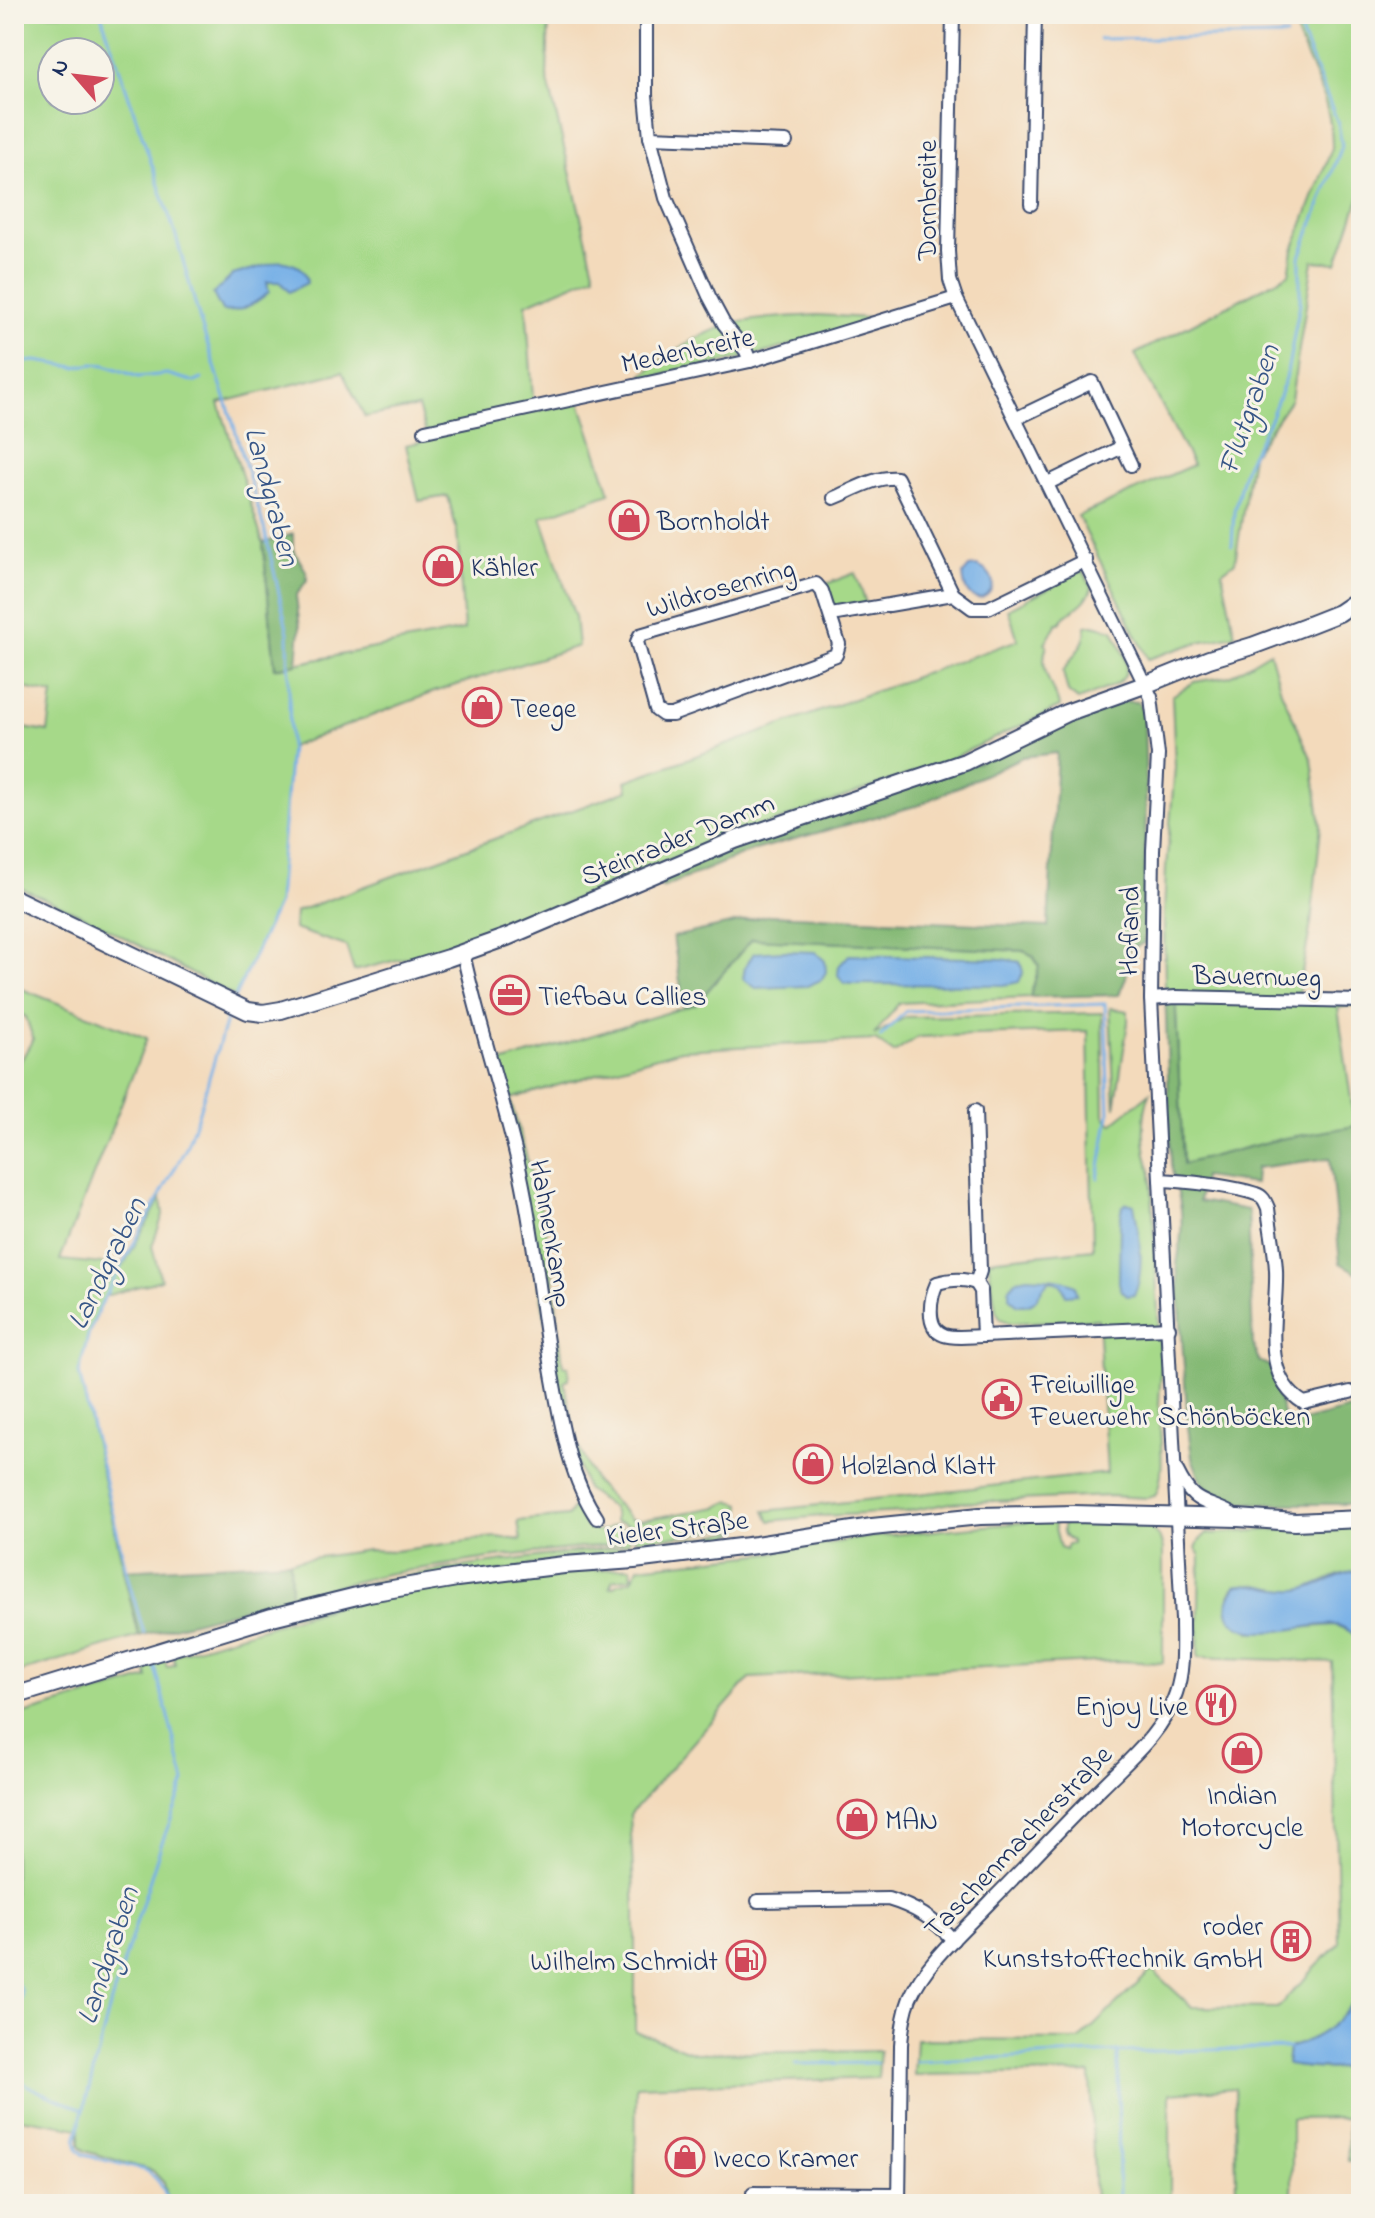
<svg xmlns="http://www.w3.org/2000/svg" width="1375" height="2218" viewBox="0 0 1375 2218" font-family="'Indie Flower',sans-serif">
  <style>
    .green { fill: #a6d989; stroke: #608474; stroke-width: 2; fill-rule: evenodd }
    .forest { fill: #84b975; stroke: #50746a; stroke-width: 2 }
    .water { fill: #77b0e7; stroke: #4970a2; stroke-width: 2 }
    .lines { fill: none; stroke-linecap: round; stroke-linejoin: round }
    .stream { stroke: #77b0e7; stroke-width: 3 }
    .street-casing { stroke: #3b496c; stroke-width: 16 }
    .secondary-casing { stroke: #3b496c; stroke-width: 20 }
    .street { stroke: #fff; stroke-width: 12 }
    .secondary { stroke: #fff; stroke-width: 16 }
    .labels { text-anchor: middle; stroke-width: 6; stroke-linejoin: round; paint-order: stroke }
    .street-label { font-size: 28px; fill: #1b2f5e; stroke: #f7f3e8 }
    .poi-label { font-size: 28px; fill: #1b2f5e; stroke: #f7f3e8; text-anchor: start }
    .water-label { font-size: 30px; font-style: italic; fill: #375687; stroke: #f7f3e8 }
  </style>
  <rect width="100%" height="100%" fill="#f7f3e8"/>
  <filter id="ink" filterUnits="userSpaceOnUse"><feTurbulence type="fractalNoise" baseFrequency=".0125" numOctaves="2"/><feDisplacementMap in="SourceGraphic" scale="16" xChannelSelector="R" yChannelSelector="G"/><feConvolveMatrix kernelMatrix="1 2 1 2 8 2 1 2 1" color-interpolation-filters="sRGB"/></filter>
  <filter id="wash" filterUnits="userSpaceOnUse"><feTurbulence type="fractalNoise" baseFrequency=".006" numOctaves="4" result="noise"/><feDisplacementMap in="SourceGraphic" scale="32" xChannelSelector="R" yChannelSelector="G"/><feGaussianBlur stdDeviation="1.8" result="paint"/><feColorMatrix in="noise" values="0 0 0 0 0 0 0 0 0 0 0 0 0 0 0 0 0 1.4 0 .05"/><feComposite in="paint" operator="in"/></filter>
  <g filter="url(#wash)">
    <rect width="100%" height="100%" fill="#f3dabb"/>
    <g class="green">
      <path d="M14 14H549L547 77 595 275 526 304 534 411 580 402 610 493 541 517 575 617 578 646 434 692 290 747 278 903 235 997 88 918 14 885V752H17L23 728 48 732 53 694 14 686ZM52 52H100V100H52ZM342 372 365 417 418 407 428 440 406 445 419 501 448 496 457 532 464 630 275 668 263 543 219 403Z"/>
      <path d="M1294 14H1361V87L1357 96 1361 97V193L1337 263 1313 261 1291 399 1252 455 1235 562 1222 572 1235 635 1199 642 1148 659 1078 516 1193 465 1135 354 1289 274 1293 250 1332 148C1333 103 1310 69 1295 29Z"/>
      <path d="M817 315 868 318 866 323 761 354 645 379 643 375C670 352 702 332 736 323 762 317 791 317 817 315Z"/>
      <path d="M1083 570 1092 588C1082 611 1071 606 1060 623H1057L1045 643 1047 645C1038 666 1052 687 1060 707L946 761 663 862 483 938 354 971 346 946 294 929 295 912 628 790 626 781 1018 640 1008 609Z"/>
      <path d="M855 573 867 606 838 611 834 608 826 584Z"/>
      <path d="M1093 625 1113 630C1140 683 1125 681 1078 700L1068 692 1063 672C1070 657 1089 644 1085 626Z"/>
      <path d="M1270 652 1281 691 1312 760 1321 826 1311 923 1298 994 1358 992 1357 1005 1338 1008 1355 1127 1280 1139 1183 1164 1176 1011 1178 992 1165 988 1164 917 1166 868 1175 767 1172 696 1194 682 1230 676Z"/>
      <path d="M752 939 1025 951 1034 957 1039 967 1030 997 899 1003 874 1035 906 1017 1102 1013 1104 1116 1112 1124 1150 1093C1141 1117 1142 1148 1151 1171L1161 1375C1160 1386 1159 1397 1159 1407 1159 1431 1167 1475 1155 1496L1147 1498 1110 1496 951 1503 904 1512 822 1516 770 1521 765 1511 1107 1473 1098 1319 1011 1323 1001 1319 996 1311 988 1260 1093 1249 1088 1031 918 1037 894 1053 875 1040 681 1050 510 1099 540 1204 552 1267 563 1365 568 1366 569 1379 564 1381 578 1446 595 1482 631 1519 641 1520 718 1507C727 1502 731 1499 741 1504L742 1524 691 1535 635 1540 631 1526 615 1521V1515L612 1508 586 1489 566 1430 505 1100 510 1098 501 1063 696 1004Z"/>
      <path d="M14 986 147 1038 60 1260 123 1266 161 1198 163 1215 152 1246 161 1280 105 1296 89 1332 79 1373 139 1636 14 1674V1073L33 1039 26 1017 14 1011Z"/>
      <path d="M1110 1008 1128 1011V1022L1115 1108Z"/>
      <path d="M573 1508 582 1512 585 1526C598 1534 601 1533 614 1525 622 1528 631 1531 629 1541L627 1543 496 1557 386 1574 291 1597 290 1561 368 1550 395 1551 496 1537 521 1540 518 1521 568 1516Z"/>
      <path d="M1038 1521H1053L1060 1548 1065 1550 1067 1545 1072 1544V1541C1062 1538 1061 1529 1065 1521L1148 1525 1160 1539 1163 1549V1663L1117 1661 750 1678 630 1814 635 1911V2031L695 2053 880 2051 878 2078 636 2086 635 2204H169L164 2183 153 2171 85 2151 80 2145V2128L14 2117V1717L148 1678 145 1661 163 1655 167 1667 175 1664 173 1655 343 1604 486 1579 631 1567 632 1576 629 1578 613 1580 610 1587H615L617 1584 632 1580 638 1567 769 1553 869 1537Z"/>
      <path d="M1361 1524V1573C1339 1568 1321 1587 1300 1590 1278 1593 1257 1580 1235 1586L1230 1595 1250 1632 1335 1625 1350 1631 1361 1641V1992C1338 2023 1326 2035 1289 2048L1287 2064C1311 2070 1337 2070 1361 2066V2161H1348L1347 2118 1292 2119V2200H1236L1235 2088 1170 2093V2204H1095L1090 2073 914 2075 916 2039 1079 2040 1152 1970 1192 2007 1277 2008 1339 1943 1332 1662 1198 1657 1200 1555 1196 1548 1199 1541 1206 1534Z"/>
      <path d="M739 1529C720 1550 664 1548 637 1550L634 1548 636 1545 708 1537Z"/>
      <path d="M628 1546 629 1553 561 1559 169 1641 168 1637C192 1626 223 1620 249 1612 375 1575 499 1561 628 1546Z"/>
    </g>
    <g class="forest">
      <path d="M293 534V549L306 571 307 580 296 596 300 628 297 664 275 668 263 543Z"/>
      <path d="M1124 701 1138 702 1144 715 1146 789 1144 943 1129 949 1126 978 1119 995 1030 997 1039 967 1034 957 1025 951 752 939 696 1004 684 1007 673 937 770 915 1048 927 1057 753 1022 757 919 805 751 851 662 888 658 878 708 855 974 764Z"/>
      <path d="M1165 988 1178 992 1176 1011 1183 1164 1280 1139 1361 1125V1275L1340 1263 1330 1158 1256 1168 1255 1184 1203 1177 1199 1201 1248 1210 1253 1344 1259 1361 1270 1366 1284 1418 1304 1421 1354 1408 1361 1394V1504H1264L1236 1502 1213 1495 1201 1481 1192 1458 1188 1426 1177 1264C1181 1243 1184 1219 1179 1198 1177 1187 1173 1177 1171 1165Z"/>
      <path d="M290 1561 291 1597 139 1636 123 1570Z"/>
    </g>
    <g class="water">
      <path d="M281 261C295 264 306 267 307 283L289 292 280 282H267L269 292C256 303 239 314 222 311L213 294 233 275Z"/>
      <path d="M977 566C1018 582 966 625 963 574L969 567Z"/>
      <path d="M783 951 815 952 825 961 826 972 821 980 807 986 756 988 743 979 745 967 754 953Z"/>
      <path d="M849 955 1002 959 1020 962 1023 972 1019 982 1005 985 852 984 844 983 838 975 839 966Z"/>
      <path d="M1127 1203 1134 1205C1139 1232 1146 1270 1134 1295L1127 1296 1122 1291 1119 1283 1120 1222 1123 1206Z"/>
      <path d="M1027 1277C1044 1278 1060 1277 1075 1285L1077 1294 1066 1295 1061 1284 1050 1280C1036 1292 1041 1306 1018 1305L1009 1297V1289L1018 1279Z"/>
      <path d="M1352 1571 1361 1573V1641C1353 1634 1345 1626 1334 1625 1307 1622 1242 1648 1229 1615 1225 1605 1230 1595 1236 1586 1256 1581 1277 1592 1298 1590 1313 1589 1336 1576 1352 1571Z"/>
      <path d="M1361 1992V2066C1336 2070 1312 2069 1287 2065L1289 2048C1326 2035 1338 2023 1361 1992Z"/>
    </g>
    <g class="lines">
      <g class="stream">
        <path d="M101 14 176 236 201 324 231 416 265 531 288 633 290 747 278 903 235 997"/>
        <path d="M1099 39 1286 36"/>
        <path d="M23 362 36 361 75 367 94 364 106 365 138 377 167 374 195 382 202 379"/>
        <path d="M1232 545 1234 511 1246 465 1271 417 1286 378 1300 303V257L1342 146 1338 123 1303 38 1297 19 1298 14"/>
        <path d="M880 1037 906 1011 1105 1004 1109 1115 1098 1178"/>
        <path d="M144 1633 130 1586 79 1373 89 1332 105 1296 185 1150 198 1115 229 1010"/>
        <path d="M155 1667 185 1782 161 1845 111 2002 76 2140 78 2149 84 2155 144 2170C158 2177 165 2188 168 2204"/>
        <path d="M14 1978 21 1991V1997L14 2038"/>
        <path d="M1118 2052 1119 2204"/>
        <path d="M916 2062 1118 2052 1289 2048"/>
        <path d="M795 2064 877 2063"/>
        <path d="M14 2075C25 2088 66 2103 84 2109"/>
      </g>
    </g>
  </g>
  <g filter="url(#ink)">
    <g class="lines">
      <defs>
        <g id="street">
          <path d="M646 14V95L650 137 666 198 709 296 724 324 746 351 750 361"/>
          <path d="M650 137 786 142"/>
          <path d="M1031 204 1035 14"/>
          <path d="M1017 418 1092 382 1131 465"/>
          <path d="M425 431 750 361 956 298"/>
          <path d="M1048 483 1122 447"/>
          <path d="M834 498C853 490 876 476 897 478L953 594 972 608H988L1086 560"/>
          <path d="M816 584 822 591 839 644 836 655 672 715H663L656 710 637 642 640 635Z"/>
          <path d="M831 615 953 594"/>
          <path d="M463 953C479 1028 505 1101 521 1176 535 1242 541 1309 552 1374 561 1423 569 1477 597 1518"/>
          <path d="M1151 999 1176 997 1361 1001"/>
          <path d="M975 1111 980 1271 976 1283 981 1291 983 1336 1169 1328"/>
          <path d="M1160 1180C1184 1181 1234 1186 1256 1194 1263 1196 1265 1201 1268 1208 1270 1228 1275 1250 1276 1270 1278 1315 1258 1376 1304 1403L1350 1392"/>
          <path d="M976 1283C963 1278 951 1279 937 1283 931 1296 924 1328 944 1335 954 1339 972 1336 983 1336"/>
          <path d="M1177 1471C1194 1506 1203 1499 1232 1514"/>
          <path d="M758 1901 888 1899C915 1907 934 1919 953 1940"/>
          <path d="M753 2193 899 2194"/>
          <path d="M899 2204 901 2045C902 2029 904 2013 910 1998 927 1960 964 1930 992 1900 1029 1863 1064 1824 1102 1787 1130 1759 1164 1731 1176 1693 1184 1670 1182 1644 1182 1620L1151 999 1153 850 1158 755 1151 697 956 298 950 280 948 251 953 14"/>
        </g>
        <g id="secondary">
          <path d="M14 898 248 1011 263 1013 281 1010 448 958 507 937 735 840 965 762 1066 713 1147 684 1209 659 1252 646 1311 624 1339 613 1361 598"/>
          <path d="M14 1696 272 1617 369 1593 457 1578 564 1565 634 1560 756 1545 872 1527 980 1516 1073 1514 1238 1518 1295 1522 1361 1519"/>
        </g>
      </defs>
      <use href="#street" class="street-casing"/>
      <use href="#secondary" class="secondary-casing"/>
      <use href="#street" class="street"/>
      <use href="#secondary" class="secondary"/>
    </g>
  </g>
  <defs>
    <symbol id="shop-ring" viewBox="-11 -11 22 22"><circle r="9.5" fill="#f7f3e8" stroke="#d1495b" stroke-width="1.5"/><path d="M-5-2.5h2.3a2.7 3.5 0 0 1 5.4 0H5L5.5 6h-11ZM-1.5-2.5h3a1.5 2.3 0 0 0-3 0Z" fill="#d1495b"/></symbol>
    <symbol id="office-ring" viewBox="-11 -11 22 22"><circle r="9.5" fill="#f7f3e8" stroke="#d1495b" stroke-width="1.5"/><path d="M-6-3h4V-5.5h4V-3h4V5H-6ZM-1-4.5V-3h2v-1.5ZM-6 0V1H6V0Z" fill="#d1495b"/></symbol>
    <symbol id="civic-ring" viewBox="-11 -11 22 22"><circle r="9.5" fill="#f7f3e8" stroke="#d1495b" stroke-width="1.5"/><path d="M-.6-6.5H3V-4.5H.6V-3L4-1V1h2V6H-6V1h2V-1L-.6-3ZM-1.2 2.5V6h2.4V2.5Z" fill="#d1495b"/></symbol>
    <symbol id="restaurant-ring" viewBox="-11 -11 22 22"><circle r="9.5" fill="#f7f3e8" stroke="#d1495b" stroke-width="1.5"/><path d="M-5-6h1v4h1v-4h1v4h1v-4h1v5L-1.5 .5V6h-2V.5L-5-1ZM5-6V6H3V1.5H1.5Q1.5-4 5-6Z" fill="#d1495b"/></symbol>
    <symbol id="building-ring" viewBox="-11 -11 22 22"><circle r="9.5" fill="#f7f3e8" stroke="#d1495b" stroke-width="1.5"/><path d="M-4-6H4V6H1V3H-1V6H-4ZM-2.5-4.3h1.7v1.8h-1.7ZM.8-4.3h1.7v1.8H.8ZM-2.5-1h1.7V.8h-1.7ZM.8-1h1.7V.8H.8Z" fill="#d1495b"/></symbol>
    <symbol id="fuel-ring" viewBox="-11 -11 22 22"><circle r="9.5" fill="#f7f3e8" stroke="#d1495b" stroke-width="1.5"/><path d="M-5.5-6h7V0h2V4h1.3V-2.5L3-4.5l.8-.8L6-3V5H2.5V1h-1V6h-7ZM-4.2-4.7v3.2H.2V-4.7Z" fill="#d1495b"/></symbol>
  </defs>
  <g fill-rule="evenodd">
    <use href="#shop-ring" x="607" y="498" width="44" height="44"/>
    <use href="#shop-ring" x="421" y="544" width="44" height="44"/>
    <use href="#shop-ring" x="460" y="685" width="44" height="44"/>
    <use href="#office-ring" x="488" y="973" width="44" height="44"/>
    <use href="#civic-ring" x="980" y="1377" width="44" height="44"/>
    <use href="#shop-ring" x="791" y="1442" width="44" height="44"/>
    <use href="#restaurant-ring" x="1194" y="1683" width="44" height="44"/>
    <use href="#shop-ring" x="1220" y="1731" width="44" height="44"/>
    <use href="#shop-ring" x="835" y="1797" width="44" height="44"/>
    <use href="#building-ring" x="1269" y="1919" width="44" height="44"/>
    <use href="#fuel-ring" x="724" y="1938" width="44" height="44"/>
    <use href="#shop-ring" x="663" y="2135" width="44" height="44"/>
  </g>
  <g class="labels">
    <g class="street-label">
      <text transform="translate(926 200) rotate(-90)" y="10">Dornbreite</text>
      <text transform="translate(687 349) rotate(-12)" y="10">Medenbreite</text>
      <text transform="translate(720 587) rotate(-16)" y="10">Wildrosenring</text>
      <text transform="translate(677 838) rotate(-22)" y="10">Steinrader Damm</text>
      <text transform="translate(1128 931) rotate(-89)" y="10">Hofland</text>
      <text transform="translate(1257 975) rotate(1)" y="10">Bauernweg</text>
      <text transform="translate(553 1233) rotate(80)" y="10">Hahnenkamp</text>
      <text transform="translate(677 1527) rotate(-7)" y="10">Kieler Straße</text>
      <text transform="translate(1017 1841) rotate(-46)" y="10">Taschenmacherstraße</text>
    </g>
    <g class="poi-label">
      <text x="657" y="530">Bornholdt</text>
      <text x="471" y="576">Kähler</text>
      <text x="510" y="717">Teege</text>
      <text x="538" y="1005">Tiefbau Callies</text>
      <text x="1030" y="1393">Freiwillige<tspan x="1030" dy="32">Feuerwehr Schönböcken</tspan></text>
      <text x="841" y="1474">Holzland Klatt</text>
      <text x="1188" y="1715" text-anchor="end">Enjoy Live</text>
      <text x="1242" y="1804" text-anchor="middle">Indian<tspan x="1242" dy="32">Motorcycle</tspan></text>
      <text x="885" y="1829">MAN</text>
      <text x="1263" y="1935" text-anchor="end">roder<tspan x="1263" dy="32">Kunststofftechnik GmbH</tspan></text>
      <text x="718" y="1970" text-anchor="end">Wilhelm Schmidt</text>
      <text x="713" y="2167">Iveco Kramer</text>
    </g>
    <g class="water-label">
      <text transform="translate(1248 409) rotate(-71)" y="10">Flutgraben</text>
      <text transform="translate(273 496) rotate(75)" y="10">Landgraben</text>
      <text transform="translate(106 1263) rotate(-64)" y="10">Landgraben</text>
      <text transform="translate(107 1955) rotate(-72)" y="10">Landgraben</text>
    </g>
  </g>
  <rect width="1375" height="2218" fill="none" stroke="#f7f3e8" stroke-width="48"/>
  <g transform="translate(76 76) rotate(298)"><circle r="38" fill="#f7f3e8" stroke="#9fa5b1" stroke-width="2"/>
  <path d="M0-6L14 30L0 20L-14 30Z" fill="#d1495b"/>
  <text y="-12" font-size="22" font-weight="bold" text-anchor="middle" fill="#1b2f5e">N</text>
  </g>
</svg>
